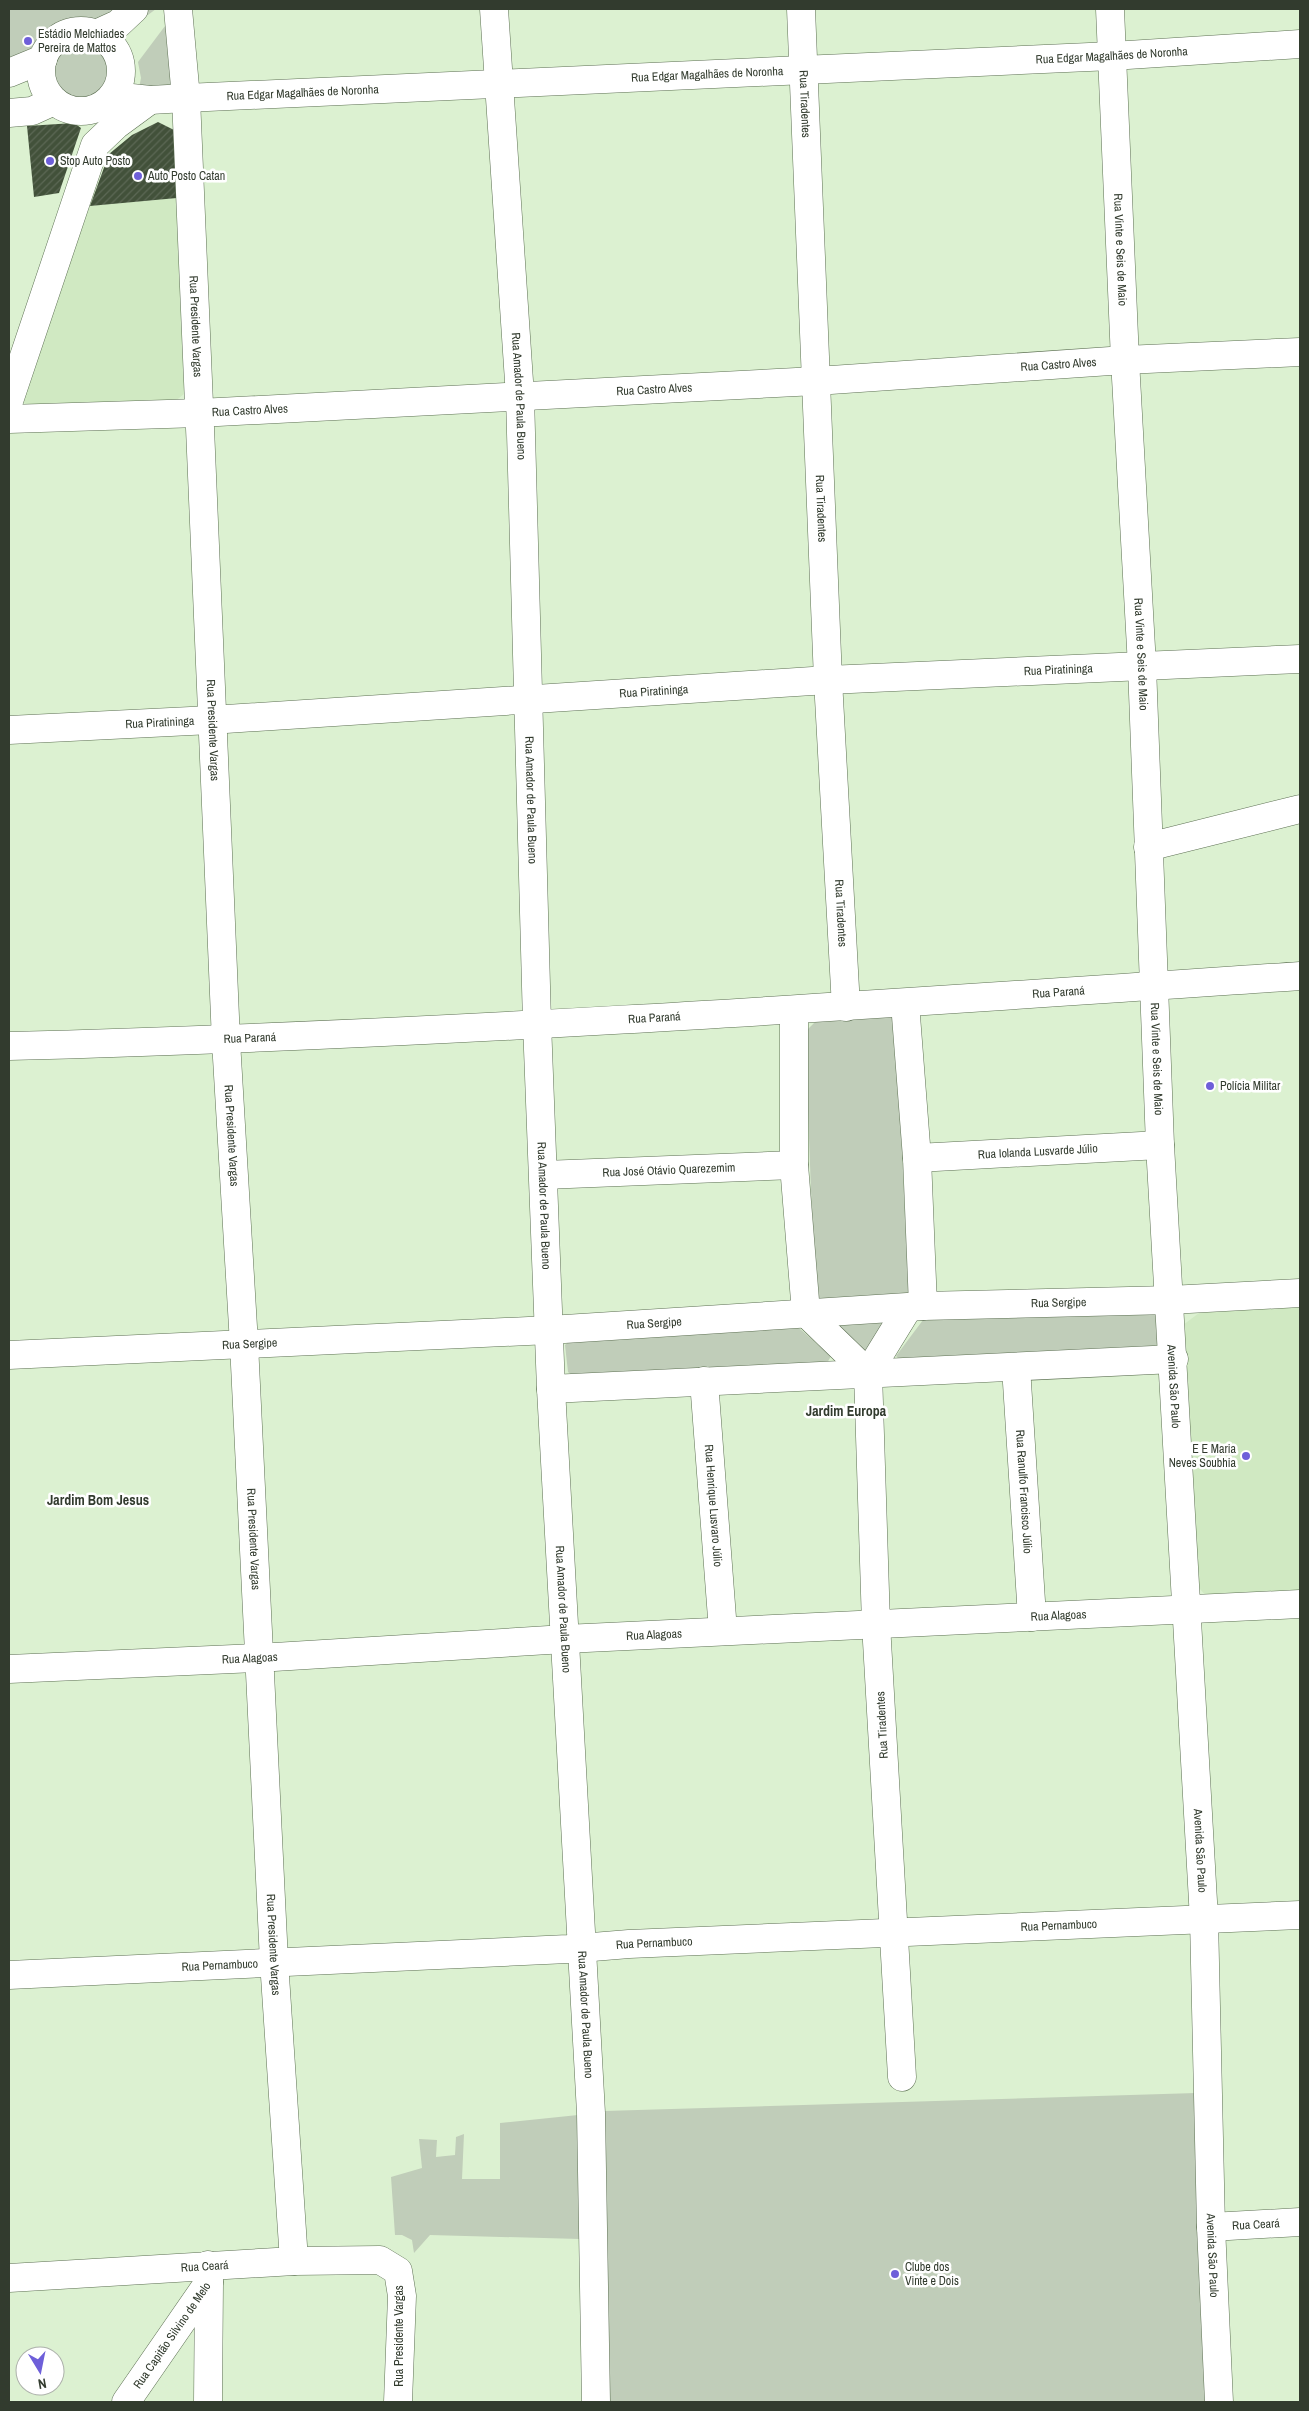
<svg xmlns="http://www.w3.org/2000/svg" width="1309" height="2411" viewBox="0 0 1309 2411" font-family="'Archivo Narrow',sans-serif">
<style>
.built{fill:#d0e9c2}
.green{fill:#c0cdb9}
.building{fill:url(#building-hatch)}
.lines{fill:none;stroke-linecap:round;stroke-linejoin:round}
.minor-casing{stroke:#5d7053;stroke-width:29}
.minor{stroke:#fff;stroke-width:28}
.poi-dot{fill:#6e5fd9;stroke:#fff;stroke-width:2}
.labels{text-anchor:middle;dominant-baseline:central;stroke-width:5;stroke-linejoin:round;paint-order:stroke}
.poi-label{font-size:12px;fill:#323b2e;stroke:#fff;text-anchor:start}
.street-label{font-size:12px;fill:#323b2e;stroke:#fff}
.neighbourhood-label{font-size:14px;font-weight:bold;fill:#323b2e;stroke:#fff}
</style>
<defs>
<pattern id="building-hatch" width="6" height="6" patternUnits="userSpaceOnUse" patternTransform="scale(1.25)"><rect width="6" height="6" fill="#42513a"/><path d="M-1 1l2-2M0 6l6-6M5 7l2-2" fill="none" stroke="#5c6855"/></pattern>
</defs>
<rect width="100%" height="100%" fill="#dcf1d1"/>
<path class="built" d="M177,198L184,394L174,402L31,408L19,399L90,206Z
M1300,1307V1594L1208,1598L1199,1588L1183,1325L1199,1313Z"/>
<path class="green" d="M9,9H156L141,20L73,27L57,34L9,70Z
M165,26H168L173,85L139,88L141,78L138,62Z
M52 70a30 30 0 1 1 60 0a30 30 0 1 1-60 0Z
M891,1014L896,1024L909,1293L901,1301L822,1306L815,1297L805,1032L816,1021Z
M1145,1307L1156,1316L1161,1342L1149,1350L903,1363L896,1356L926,1316Z
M889,1319L864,1358L836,1325Z
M791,1321L831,1356L826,1365L579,1381L568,1372L565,1345L574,1336Z
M1196,2093L1207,2402H606V2146L604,2111Z
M578,2115L580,2239L430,2235L414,2253L412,2240L402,2235H395L391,2177L422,2168L419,2139L437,2140L436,2157L455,2155L456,2137L464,2134L462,2179H500V2123Z"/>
<path class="building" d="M158,122L174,130L177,198L90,206L109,154L132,135Z
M74,123L81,128L59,193L34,197L27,126Z"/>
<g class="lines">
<defs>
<g id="minor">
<path id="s1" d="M178,9L186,98L226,1041L244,1344L274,1961L294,2261"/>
<path id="s2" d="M494,9L520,396L537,1023L551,1389L591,2113L596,2402"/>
<path id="s3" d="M801,9L828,680L846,1007"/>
<path id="s4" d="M1110,9L1125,360L1142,666L1160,1145L1204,1919L1211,2227L1219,2402"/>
<circle cx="81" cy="71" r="40"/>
<path d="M96,34L118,24L134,9"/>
<path d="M9,73L43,59"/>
<path id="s5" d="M113,96L150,100L186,98L1112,56L1300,44"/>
<path d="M9,113L32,111L54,101"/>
<path d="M9,401L95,145L116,125L150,100"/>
<path id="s6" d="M9,419L199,413L816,381L1125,360L1300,352"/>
<path id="s7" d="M9,730L211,720L828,680L1300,659"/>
<path d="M1148,847L1300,809"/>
<path d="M905,1003L917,1158L923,1306"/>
<path d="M794,1011V1165L806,1313L868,1373"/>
<path id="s8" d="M9,1046C440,1035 870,1005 1300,976"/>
<path id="s9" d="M917,1158L1160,1145"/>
<path id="s10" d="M544,1175L794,1165"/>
<path id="s11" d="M9,1355L549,1330L923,1306L1170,1300L1300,1293"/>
<path id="s12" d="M1016,1367L1032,1617"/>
<path id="s13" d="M704,1381L723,1631"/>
<path d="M551,1389L1174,1359"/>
<path id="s14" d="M9,1669L258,1658L565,1639L1300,1604"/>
<path id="s15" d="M9,1975L568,1949L629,1944L1300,1915"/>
<path d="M902,2077L876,1624L868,1373L908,1308"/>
<path id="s16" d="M1211,2227L1300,2222"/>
<path id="s17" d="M9,2278L294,2261L380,2260L398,2271L402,2296L398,2402"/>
<path id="s18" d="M126,2402L209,2282L208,2265"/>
<path d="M208,2402L209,2282"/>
</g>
</defs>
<use href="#minor" class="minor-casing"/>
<use href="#minor" class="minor"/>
</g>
<g class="poi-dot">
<circle cx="28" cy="41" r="5"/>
<circle cx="50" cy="161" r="5"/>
<circle cx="138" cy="176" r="5"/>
<circle cx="1210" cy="1086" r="5"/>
<circle cx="1246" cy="1456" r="5"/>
<circle cx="895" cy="2274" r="5"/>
</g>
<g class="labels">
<g class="poi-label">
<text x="38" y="34">Estádio Melchiades<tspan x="38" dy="14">Pereira de Mattos</tspan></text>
<text x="60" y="161">Stop Auto Posto</text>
<text x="148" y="176">Auto Posto Catan</text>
<text x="1220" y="1086">Polícia Militar</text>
<text x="1236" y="1449" text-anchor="end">E E Maria<tspan x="1236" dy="14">Neves Soubhia</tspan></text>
<text x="905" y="2267">Clube dos<tspan x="905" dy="14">Vinte e Dois</tspan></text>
</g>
<g class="street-label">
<text stroke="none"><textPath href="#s5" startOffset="1000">Rua Edgar Magalhães de Noronha</textPath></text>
<text stroke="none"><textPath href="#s5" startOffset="595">Rua Edgar Magalhães de Noronha</textPath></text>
<text stroke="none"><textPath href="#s5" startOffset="190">Rua Edgar Magalhães de Noronha</textPath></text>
<text stroke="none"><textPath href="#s3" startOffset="95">Rua Tiradentes</textPath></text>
<text stroke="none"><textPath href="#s4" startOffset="241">Rua Vinte e Seis de Maio</textPath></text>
<text stroke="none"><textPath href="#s1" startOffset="318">Rua Presidente Vargas</textPath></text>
<text stroke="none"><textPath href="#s6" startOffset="1051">Rua Castro Alves</textPath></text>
<text stroke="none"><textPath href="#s6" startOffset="646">Rua Castro Alves</textPath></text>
<text stroke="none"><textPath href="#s2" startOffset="388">Rua Amador de Paula Bueno</textPath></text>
<text stroke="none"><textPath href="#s6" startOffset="241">Rua Castro Alves</textPath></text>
<text stroke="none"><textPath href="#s3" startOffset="500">Rua Tiradentes</textPath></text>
<text stroke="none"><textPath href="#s4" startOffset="646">Rua Vinte e Seis de Maio</textPath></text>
<text stroke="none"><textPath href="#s7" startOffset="1051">Rua Piratininga</textPath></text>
<text stroke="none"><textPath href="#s7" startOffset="646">Rua Piratininga</textPath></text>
<text stroke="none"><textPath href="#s7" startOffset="151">Rua Piratininga</textPath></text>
<text stroke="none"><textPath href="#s1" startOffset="722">Rua Presidente Vargas</textPath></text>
<text stroke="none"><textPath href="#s2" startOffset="792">Rua Amador de Paula Bueno</textPath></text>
<text stroke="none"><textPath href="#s3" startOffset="905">Rua Tiradentes</textPath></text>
<text stroke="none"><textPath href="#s8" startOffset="1051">Rua Paraná</textPath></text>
<text stroke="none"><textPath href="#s8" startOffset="646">Rua Paraná</textPath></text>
<text stroke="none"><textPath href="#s8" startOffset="241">Rua Paraná</textPath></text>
<text stroke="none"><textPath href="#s4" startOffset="1051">Rua Vinte e Seis de Maio</textPath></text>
<text stroke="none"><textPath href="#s1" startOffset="1128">Rua Presidente Vargas</textPath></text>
<text stroke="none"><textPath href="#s9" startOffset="121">Rua Iolanda Lusvarde Júlio</textPath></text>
<text stroke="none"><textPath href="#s10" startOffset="125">Rua José Otávio Quarezemim</textPath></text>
<text stroke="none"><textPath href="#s2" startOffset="1198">Rua Amador de Paula Bueno</textPath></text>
<text stroke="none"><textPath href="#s11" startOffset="1051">Rua Sergipe</textPath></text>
<text stroke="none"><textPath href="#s11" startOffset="646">Rua Sergipe</textPath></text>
<text stroke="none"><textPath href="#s11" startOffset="241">Rua Sergipe</textPath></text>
<text stroke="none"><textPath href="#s4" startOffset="1379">Avenida São Paulo</textPath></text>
<text stroke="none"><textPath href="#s12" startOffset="125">Rua Ranulfo Francisco Júlio</textPath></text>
<text stroke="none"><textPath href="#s13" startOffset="125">Rua Henrique Lusvaro Júlio</textPath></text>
<text stroke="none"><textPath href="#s1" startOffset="1532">Rua Presidente Vargas</textPath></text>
<text stroke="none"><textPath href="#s2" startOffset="1602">Rua Amador de Paula Bueno</textPath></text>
<text stroke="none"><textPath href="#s14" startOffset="1051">Rua Alagoas</textPath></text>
<text stroke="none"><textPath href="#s14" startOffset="646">Rua Alagoas</textPath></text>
<text stroke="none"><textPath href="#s14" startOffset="241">Rua Alagoas</textPath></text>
<text transform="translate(882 1725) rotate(-93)">Rua Tiradentes</text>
<text stroke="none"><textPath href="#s4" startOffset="1844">Avenida São Paulo</textPath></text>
<text stroke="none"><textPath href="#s15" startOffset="1051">Rua Pernambuco</textPath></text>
<text stroke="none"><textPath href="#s15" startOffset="646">Rua Pernambuco</textPath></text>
<text stroke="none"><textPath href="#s1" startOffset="1938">Rua Presidente Vargas</textPath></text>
<text stroke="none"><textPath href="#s15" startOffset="211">Rua Pernambuco</textPath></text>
<text stroke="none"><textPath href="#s2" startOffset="2008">Rua Amador de Paula Bueno</textPath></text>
<text stroke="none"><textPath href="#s16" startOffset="45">Rua Ceará</textPath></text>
<text stroke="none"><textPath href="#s4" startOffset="2249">Avenida São Paulo</textPath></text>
<text stroke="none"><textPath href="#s17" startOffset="196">Rua Ceará</textPath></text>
<text stroke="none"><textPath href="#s18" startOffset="81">Rua Capitão Silvino de Melo</textPath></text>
<text transform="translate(399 2336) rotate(-90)">Rua Presidente Vargas</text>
</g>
<g class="neighbourhood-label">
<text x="846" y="1411">Jardim Europa</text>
<text x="98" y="1500">Jardim Bom Jesus</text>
</g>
</g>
<rect width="1309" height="2411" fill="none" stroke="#323b2e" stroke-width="20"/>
<g transform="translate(40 2371) rotate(170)"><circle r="24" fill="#ffffff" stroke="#adb1ab"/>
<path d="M0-4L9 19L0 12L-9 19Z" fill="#6e5fd9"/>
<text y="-8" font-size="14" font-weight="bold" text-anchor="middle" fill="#323b2e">N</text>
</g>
</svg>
